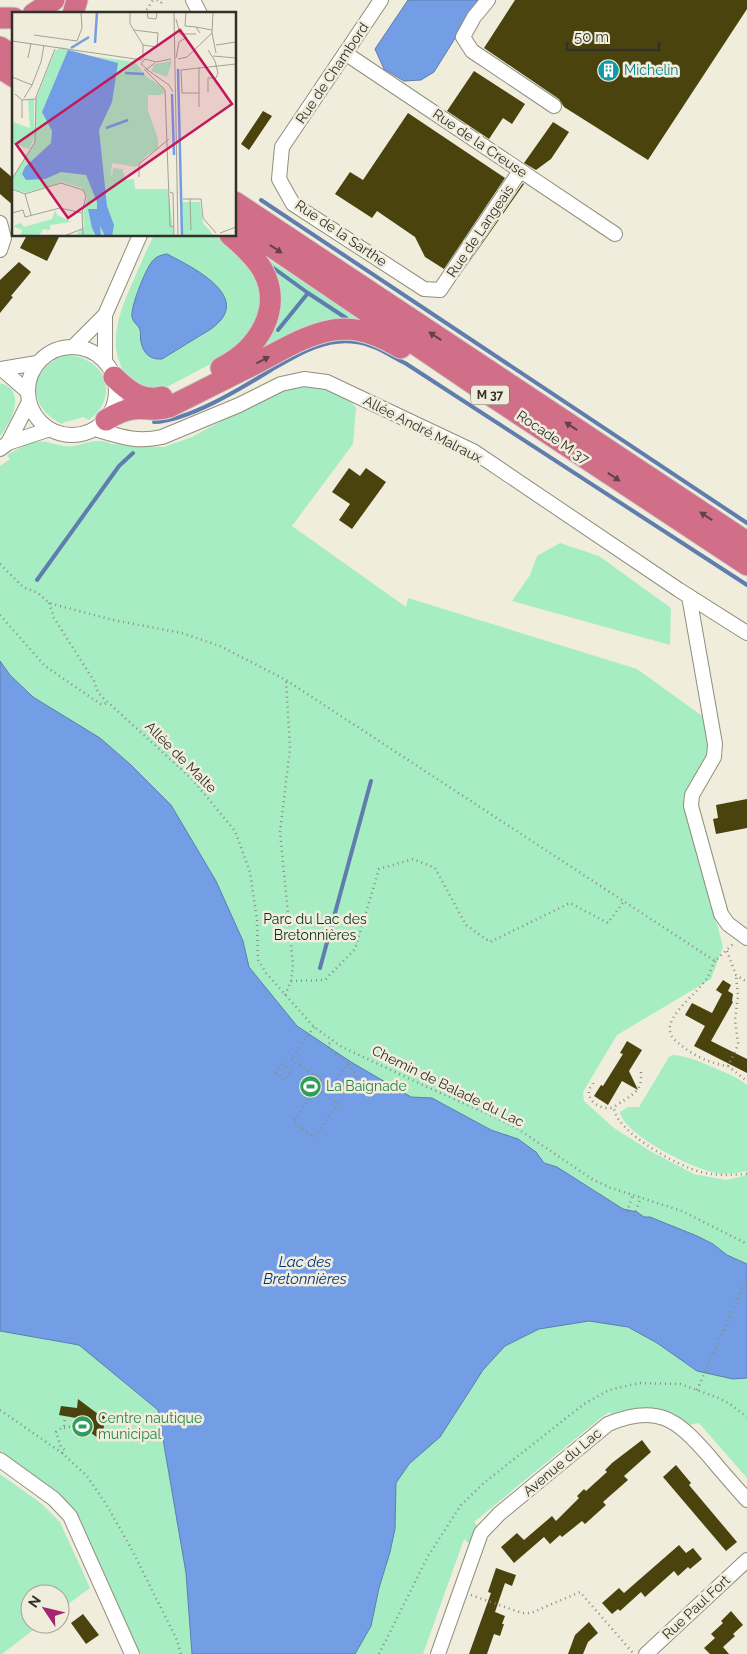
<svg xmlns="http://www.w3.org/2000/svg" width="747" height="1654" viewBox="0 0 747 1654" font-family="Raleway,sans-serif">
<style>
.green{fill:#a6edc3}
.water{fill:#739ee6;stroke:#5f7dad}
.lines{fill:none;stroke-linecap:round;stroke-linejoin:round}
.stream{stroke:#5f7dad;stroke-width:4}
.building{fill:#4b430e}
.minor-casing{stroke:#908e7e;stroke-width:16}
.highway-casing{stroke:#d2d1d0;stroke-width:23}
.path{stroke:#8d8b7f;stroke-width:2.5;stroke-dasharray:1 4;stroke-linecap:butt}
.minor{stroke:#fff;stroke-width:14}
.highway{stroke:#d16f89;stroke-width:21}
.oneway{fill:#614346}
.labels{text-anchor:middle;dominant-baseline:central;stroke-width:5;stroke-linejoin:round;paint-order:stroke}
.shield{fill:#f0eddc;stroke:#6a695f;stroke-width:1}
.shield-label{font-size:12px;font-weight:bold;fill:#313029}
.culture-label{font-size:14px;fill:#0d838f;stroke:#f0eddc;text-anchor:start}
.street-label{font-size:14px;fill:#313029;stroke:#f0eddc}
.park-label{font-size:14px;fill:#09321e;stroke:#f0eddc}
.leisure-label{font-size:14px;fill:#27864d;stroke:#f0eddc;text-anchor:start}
.water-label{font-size:15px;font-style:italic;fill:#003284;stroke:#f0eddc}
.inset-river{fill:none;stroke:#739ee6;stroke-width:2.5}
.inset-road{fill:none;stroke:#a4a194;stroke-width:1}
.view{fill:#c2185b;fill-opacity:0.15;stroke:#c2185b;stroke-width:2.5}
.inset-edge{fill:none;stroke:#313029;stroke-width:2.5}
</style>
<rect width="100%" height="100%" fill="#f0eddc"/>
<path class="green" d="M154,235H218L247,261L260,288L261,308L257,323L235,351L167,387C152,391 136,389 126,375C105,344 121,308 135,277C141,263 147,249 154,235Z
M260,254L362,320L264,350Z
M68,355C92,357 113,375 104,401C101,409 95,415 89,420L83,417C75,421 69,419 62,424C25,407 28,365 68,355Z
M0,383C27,389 12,422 0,436Z
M317,385C332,390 347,395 356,408L353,444L292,526L406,607L408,598L637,669L705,718L709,752L687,808L723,947L711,979L617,1035L583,1092L584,1101L614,1128L652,1152L694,1174L726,1180L747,1175V1478L699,1423L689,1425C664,1409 640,1402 612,1416L610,1412L603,1416L474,1522L479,1528L471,1545L464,1539L423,1654H132L55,1491L0,1452V466L10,459L7,455C17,450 25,444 35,442C48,439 60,448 73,446C85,444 99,437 111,444L164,447L192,437L273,393L299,386Z
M560,543L599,556L671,608L670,645L512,601L530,575L537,556Z
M673,1055C688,1056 698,1061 712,1067C726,1073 734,1075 747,1085V1171C737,1173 726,1175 716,1173C693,1169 624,1135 620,1112L628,1107H639L669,1057Z
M0,1474L42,1504L60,1522L90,1588L60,1610V1594H30V1624H41L2,1654H0Z"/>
<path class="water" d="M408,0H479L434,72L421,80L404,81L384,69L375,49Z
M167,254C188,265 250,294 217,324C212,329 206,332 201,335C188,343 175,351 162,359C150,360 143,353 141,342C140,338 141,334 140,330C139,325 133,323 132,317C130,308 145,271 151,263C155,257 160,255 167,254Z
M0,661L10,675L33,697L100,738L131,765L171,805L216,881L243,941L249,967L297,1026L351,1062L411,1097L432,1098L491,1130L518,1139L536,1152L544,1163L557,1167L623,1209L637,1212L644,1217H650L697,1236L713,1244L727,1255L747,1264V1378L733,1379L697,1371L657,1343L628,1327L589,1321L539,1329L505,1346L483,1370L440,1437L409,1464L396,1483L395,1529L390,1552L379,1588L371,1626L355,1654H192L186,1573L158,1410L79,1345L0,1331Z"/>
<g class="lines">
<path class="stream" d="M261,200L747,523
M272,267L308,293
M278,330L308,293L346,318
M154,422C188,421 242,388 271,370C297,355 325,337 356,342C373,344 389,355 405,363L747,585
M37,580L119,466L133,453
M320,968L371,781"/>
</g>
<path class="building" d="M515,0H747V9L648,160L564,107L559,99L484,48Z
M474,71L525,104L512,124L503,118L489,139L447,111Z
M263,111L272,116L249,150L241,144Z
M408,113L505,178L444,269L425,257L415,237L377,211L372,218L335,194L350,172L363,180Z
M553,122L569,132L551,159L536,170L524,163Z
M0,167L14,179V206L0,194Z
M523,183L524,184L458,278Z
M27,235H60L47,261L20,248Z
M19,262L31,272L11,296L13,297L0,313V280Z
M349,468L360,476L366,468L386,482L352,529L339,520L350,504L332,492Z
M747,799V828L716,834L713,819L718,818L716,805Z
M723,980L731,985L728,991L733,994L732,1001L733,1002L711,1041L747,1059V1073L694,1046L705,1026L685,1015L692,1003L712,1013L722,994L716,990Z
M627,1041L642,1050L629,1071L638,1090L622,1081L608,1105L594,1096L601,1085L603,1086L623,1054L620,1053Z
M78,1399L98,1414L106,1411L102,1441L75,1421L76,1418L59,1415L61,1406L77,1408Z
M642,1440L651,1452L624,1476L628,1480L603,1502L606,1505L585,1524L582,1521L562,1537L560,1535L550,1544L544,1537L514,1563L501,1547L517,1533L524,1540L552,1516L556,1521L579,1498L577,1496L584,1489L586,1491L607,1472L605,1470L612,1463Z
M676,1465L691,1483L689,1485L737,1542L726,1551L663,1477Z
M679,1545L686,1553L693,1548L702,1559L690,1569L688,1567L678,1576L674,1571L645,1597L641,1592L620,1611L618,1609L612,1614L602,1603L619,1588L624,1593Z
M496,1568L516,1575L512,1586L505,1583L495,1612L505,1616L502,1624H504L500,1636L494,1634L487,1654H469L491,1593L488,1592Z
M731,1611L743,1625L733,1634L735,1636L723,1647L729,1654H710L704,1648L715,1638L711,1634L723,1623L721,1621Z
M83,1614L99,1635L86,1644L71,1623Z
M589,1622L598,1633L588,1642L583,1654H568L575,1635Z"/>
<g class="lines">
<defs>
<path id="minor" d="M193,0L200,14
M381,0L282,147L279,179L293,204L424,289L440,290L520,171
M488,0L474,17L463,37L472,51L554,106
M345,53L615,234
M0,223L4,238L0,250
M105,315V360
M74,346L105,315L140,235
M28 391a44 44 0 1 1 88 0a44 44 0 1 1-88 0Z
M0,369L37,363
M3,370L27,391
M95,429C119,436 136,443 162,437L239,405L281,384L304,379L327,382L473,451L679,590L747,633
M8,443L29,402
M0,449L8,443L50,429
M689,596L715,744L714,757L692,795L691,806L721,914L728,924L747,938
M0,1460L54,1499L70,1516L132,1654
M438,1654L481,1533L499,1514L608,1424C657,1404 676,1418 709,1456C721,1471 734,1485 747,1500
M646,1654L747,1560"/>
<path id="highway" d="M33,14L54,0
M73,14L77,0
M0,18H14
M0,47L14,56
M0,68L14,77
M235,202L747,542
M235,222L484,391L747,565
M221,368C257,350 285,309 262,269C254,256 242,245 230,235
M114,377C128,391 142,402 162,397
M106,420C114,415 123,410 133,409C147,407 154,412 169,407C198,393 226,378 255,364C282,350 312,330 344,329C365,329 383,338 401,348"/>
</defs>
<use href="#minor" class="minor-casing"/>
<use href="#highway" class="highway-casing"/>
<path class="path" d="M157,0L161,3L163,0
M144,14L153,0
M0,564L23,587L38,593L49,603L113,620L182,633L220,646L286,680L715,961L734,943
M49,603L54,618L94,681L97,690L101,696L192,779L235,831L250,872L257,920L258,960L266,973L314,1027L342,1047L427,1087L499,1119L515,1127L592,1179L611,1188L682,1211L747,1244
M0,615L45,666L102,705L109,702
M727,951L736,975L747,982
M715,961C712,966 710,973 707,978C698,993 667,1014 670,1031C671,1038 677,1042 682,1046C694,1056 712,1064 728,1066L736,1050L738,1043L735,1020L738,996L736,975
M291,981L325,980L355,949L379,869L413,859L435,868L466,925L490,942L570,903L608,923L624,901
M285,995L291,981L293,965L280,832L290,748L286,680
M314,1027L291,1059L342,1095
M282,1064L292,1070L285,1080L276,1073Z
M348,1064L371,1093
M728,1066L747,1081
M641,1072C643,1093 629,1096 614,1107C614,1131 679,1167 701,1172C716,1176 731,1175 747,1174
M593,1083C593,1084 589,1089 589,1090C587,1103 604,1111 614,1107
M331,1088L348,1064L327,1046L332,1041
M317,1089L338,1104L314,1137L293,1122Z
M627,1212L633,1194
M634,1216L641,1197
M697,1390L747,1278
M0,1410L62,1453L87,1476L106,1504L131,1548L177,1640L181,1654
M64,1428L74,1426L80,1429
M62,1453L65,1450L61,1447L56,1432L64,1426L65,1416
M471,1595L522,1613H531L580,1592L633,1653
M379,1654L428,1556L461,1505L485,1482L584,1404L609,1390L639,1383L680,1384L716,1397L730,1404L747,1417"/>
<use href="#minor" class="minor"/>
<use href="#highway" class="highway"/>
</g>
<defs><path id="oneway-solid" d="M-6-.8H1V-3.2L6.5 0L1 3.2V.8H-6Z" transform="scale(1.25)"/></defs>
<g class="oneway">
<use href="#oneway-solid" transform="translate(276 249) rotate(34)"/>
<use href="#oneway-solid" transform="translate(435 336) rotate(-147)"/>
<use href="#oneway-solid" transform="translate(263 360) rotate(-27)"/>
<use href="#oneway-solid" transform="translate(571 426) rotate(-147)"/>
<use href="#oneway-solid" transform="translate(614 477) rotate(34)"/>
<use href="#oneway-solid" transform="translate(706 516) rotate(-147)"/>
</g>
<defs>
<symbol id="building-disc" viewBox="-11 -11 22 22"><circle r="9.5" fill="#0f9aa8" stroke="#f0eddc"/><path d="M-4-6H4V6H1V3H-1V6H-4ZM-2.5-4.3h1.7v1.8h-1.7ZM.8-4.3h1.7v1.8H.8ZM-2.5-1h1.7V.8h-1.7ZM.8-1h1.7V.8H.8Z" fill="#fff"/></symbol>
<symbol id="stadium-disc" viewBox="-11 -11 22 22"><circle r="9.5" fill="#2e9e5b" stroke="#f0eddc"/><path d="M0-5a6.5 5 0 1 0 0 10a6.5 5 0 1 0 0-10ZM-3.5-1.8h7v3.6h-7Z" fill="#fff"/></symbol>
</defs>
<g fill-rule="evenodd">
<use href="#building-disc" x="596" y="58" width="25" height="25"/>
<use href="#stadium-disc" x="298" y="1074" width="25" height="25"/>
<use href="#stadium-disc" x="70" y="1414" width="25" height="25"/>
</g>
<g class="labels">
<rect class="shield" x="471" y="385.5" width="38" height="19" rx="4"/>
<g class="shield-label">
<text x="490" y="395">M 37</text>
</g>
<g class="culture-label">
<text x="624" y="70">Michelin</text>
</g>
<g class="street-label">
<text transform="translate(332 73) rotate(-56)">Rue de Chambord</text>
<text transform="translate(480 143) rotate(34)">Rue de la Creuse</text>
<text transform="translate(480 231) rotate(-56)">Rue de Langeais</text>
<text transform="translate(341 233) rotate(34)">Rue de la Sarthe</text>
<text transform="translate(423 429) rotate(27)">Allée André Malraux</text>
<text transform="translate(553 437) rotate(34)">Rocade M 37</text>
<text transform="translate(181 757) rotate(45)">Allée de Malte</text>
<text transform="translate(448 1086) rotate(26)">Chemin de Balade du Lac</text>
<text transform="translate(562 1462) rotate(-40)">Avenue du Lac</text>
<text transform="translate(696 1607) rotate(-43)">Rue Paul Fort</text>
</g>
<g class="park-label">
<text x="315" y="919">Parc du Lac des<tspan x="315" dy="16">Bretonnières</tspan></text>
</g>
<g class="leisure-label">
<text x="326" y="1086">La Baignade</text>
<text x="98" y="1418">Centre nautique<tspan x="98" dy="16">municipal</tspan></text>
</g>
<g class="water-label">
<text x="305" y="1262">Lac des<tspan x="305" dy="17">Bretonnières</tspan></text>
</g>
</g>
<g transform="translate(12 12)">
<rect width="224" height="224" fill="#f0eddc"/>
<path d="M49,35L79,44L123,50L135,65L152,76V81L148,83H136V99L146,127V137L136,142L124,155L100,151L99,162L100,165L101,156L110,157L114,168L122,167L123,177H156L162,224H63L72,214L71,202L75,185L70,176L50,170L14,181L0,177V167L22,131L24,87L43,39ZM160,49L155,65L139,59L143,52ZM16,88H22V126L17,137L0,131V89L1,110L18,116ZM170,190H188L191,211L202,224H171ZM43,198L45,203L60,210L38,213V218L31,217L27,224H8L10,218L3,215L0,218L3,213L9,211L12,215L40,207Z" fill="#a6edc3"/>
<path d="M56,38L106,51L100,90L87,118L95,194L102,213L100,224H93L88,214L89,224H84L80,216L76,197H85V190L74,163L49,160L33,167L14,168L10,162L13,155L39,131L40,119L30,100Z" fill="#739ee6"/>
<path class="inset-river" d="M83,31L85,0M59,36L77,25M166,57L170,224M113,61L132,62M160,82L162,143M94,116L116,108"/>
<path class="inset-road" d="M118,0V12L131,33V47M135,0L136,6L144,7L145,1M162,0L166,224M174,0L173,14L184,15L188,21M201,0L200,21L204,41M164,7L168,22H184M184,15L200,18M122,18L146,21L145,35L131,33M22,23L65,29L70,16L69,0M0,29L130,48M204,33L224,30M201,44L224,46M16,46L19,31M164,46L167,30L175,25M166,47L175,45L200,21M129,52L133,47L144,50L159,47M129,52L135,57L143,51M187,55V95M132,57L153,78L158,214L162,215M134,57L157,73L161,80M0,65L20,73L29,50L32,33M196,80V66H204L206,61L203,49L196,38M187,81H170L169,58L224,52M3,82L10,88L24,87M12,86L20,73M10,88V106M127,165V152L157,127M0,167L23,130L24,85L43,37M0,177L13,182L49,171L71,178L74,184L70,201L71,224M158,180L161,181L162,224M13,182L19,203M171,187H189L191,206L204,221M178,187L179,218M0,201L11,198L13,205L48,196L70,201M208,221L224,215M52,224L70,217"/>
<path class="view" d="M168,18L220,92L56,206L4,132Z"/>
<rect width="224" height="224" class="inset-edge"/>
</g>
<g transform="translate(45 1609) rotate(305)"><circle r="24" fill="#f0eddc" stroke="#a4a194"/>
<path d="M0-4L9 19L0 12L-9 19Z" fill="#a62472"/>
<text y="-8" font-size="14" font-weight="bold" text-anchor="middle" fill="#313029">N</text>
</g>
<path d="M567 42v8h92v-8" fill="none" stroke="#313029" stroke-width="2.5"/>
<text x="574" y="42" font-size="15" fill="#313029" stroke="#f0eddc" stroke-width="4" paint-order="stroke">50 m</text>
</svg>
